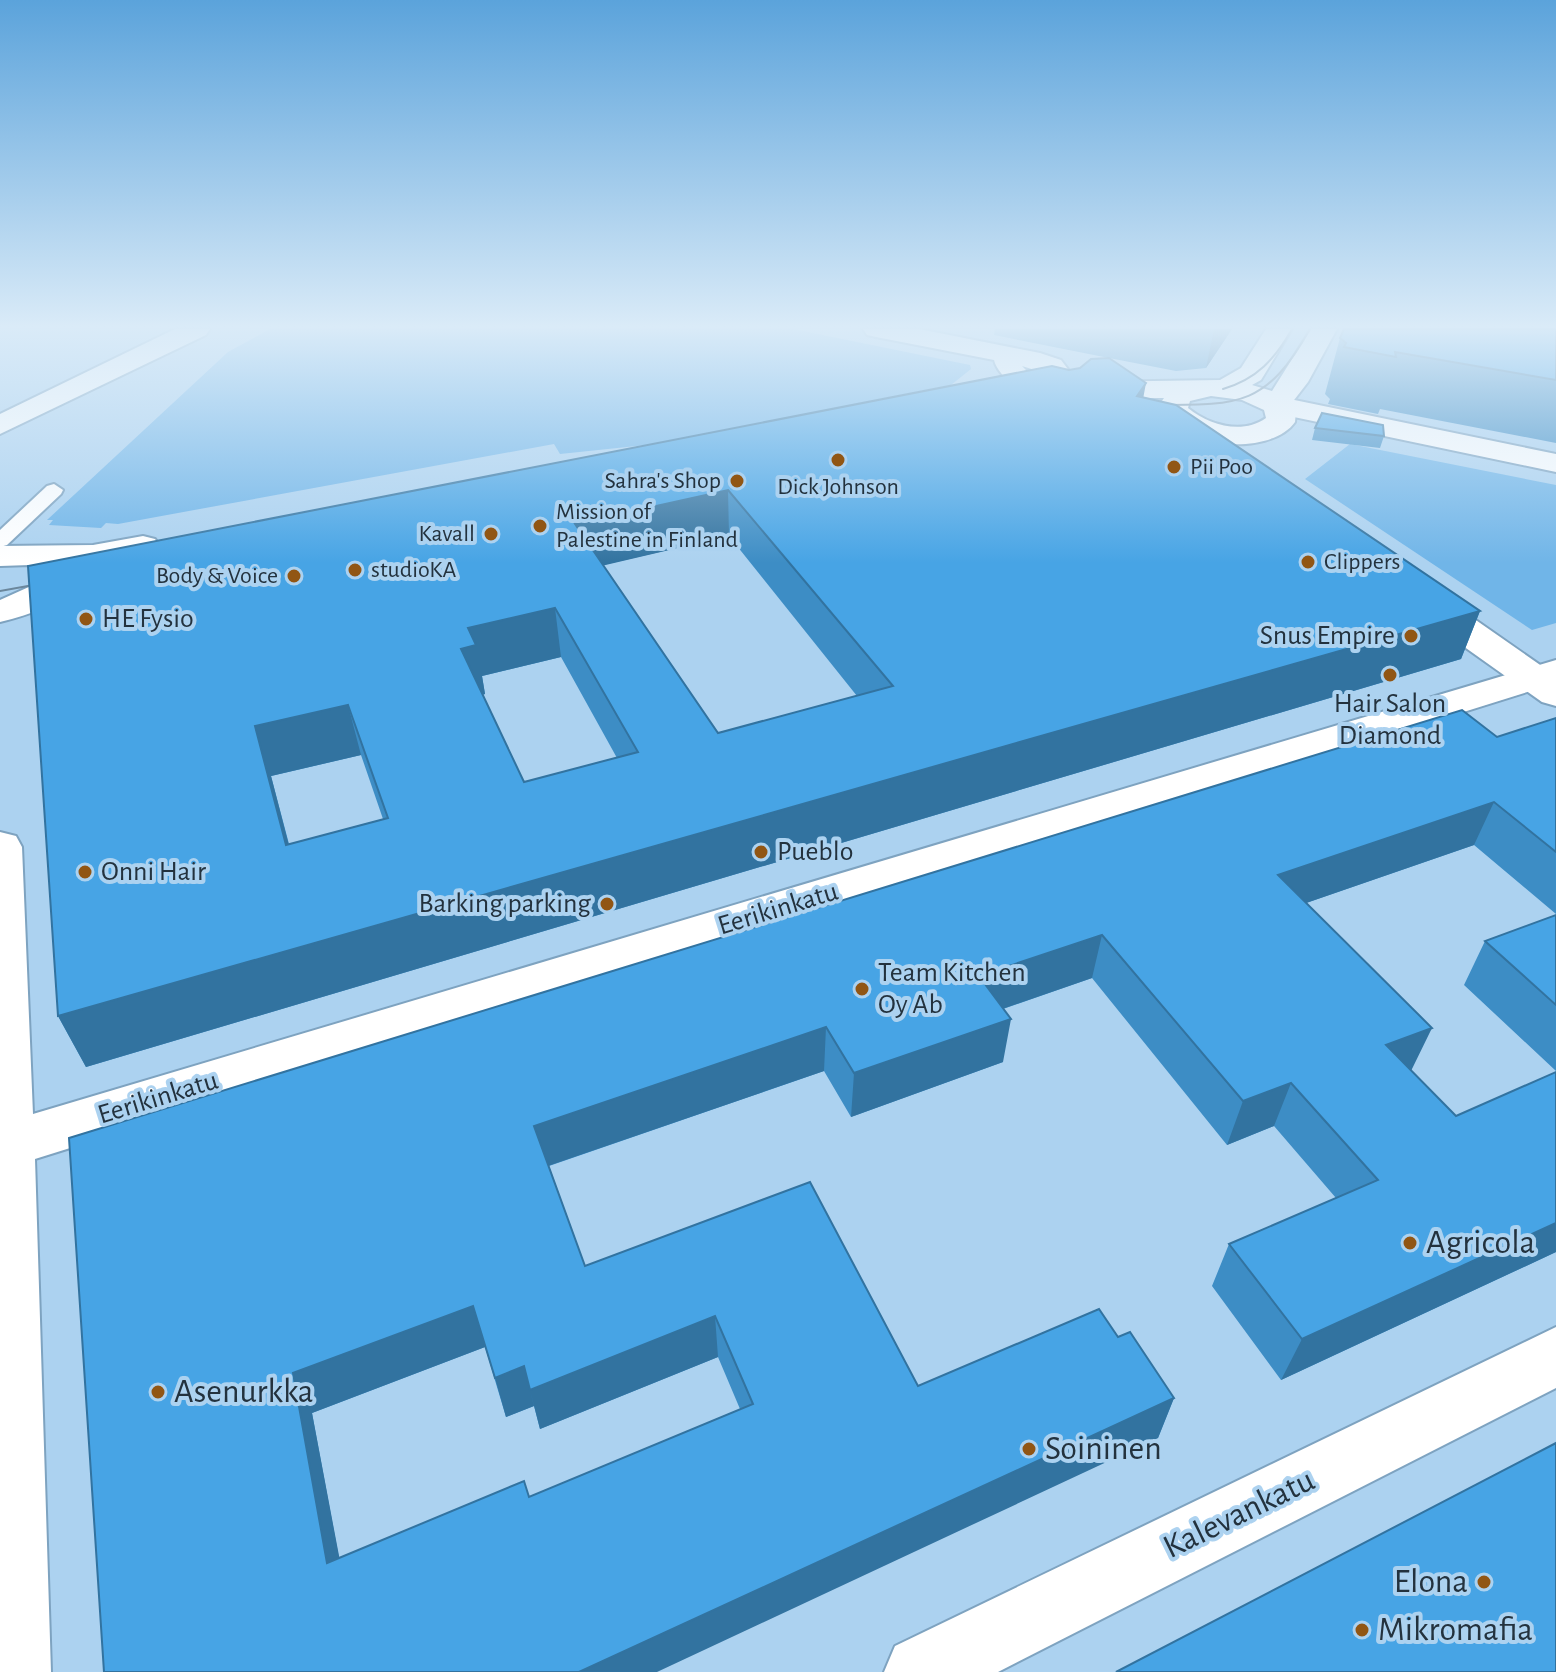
<svg xmlns="http://www.w3.org/2000/svg" width="1556" height="1672" viewBox="0 0 1556 1672" font-family="'Alegreya Sans',sans-serif">
<style>
.green{fill:#70b5e8}
.lines{fill:none;stroke-linecap:round;stroke-linejoin:round}
.lane-casing{stroke:#7ea3c0;stroke-width:4}
.street-casing{stroke:#7ea3c0;stroke-width:4}
.secondary-casing{stroke:#7ea3c0;stroke-width:4}
.lane{fill:#fff;fill-rule:evenodd}
.street{fill:#fff;fill-rule:evenodd}
.secondary{fill:#fff;fill-rule:evenodd}
.tram{stroke:#6b879c;stroke-width:2}
.wall{fill:#3d8dc5;fill-rule:evenodd}
.shaded-wall{fill:#3273a0}
.building{fill:#47a4e5;stroke:#3273a0;stroke-width:2;fill-rule:evenodd}
.poi-dot{fill:#915614;stroke:#acd2f0;stroke-width:3}
.labels{text-anchor:middle;dominant-baseline:central;stroke-width:8;stroke-linejoin:round;paint-order:stroke}
.far-poi-label{font-size:24px;fill:#23323e;stroke:#acd2f0;text-anchor:start}
.poi-label{font-size:28px;fill:#23323e;stroke:#acd2f0;text-anchor:start}
.street-label{font-size:28px;fill:#23323e;stroke:#acd2f0}
.near-poi-label{font-size:34px;fill:#23323e;stroke:#acd2f0;text-anchor:start}
.near-street-label{font-size:34px;fill:#23323e;stroke:#acd2f0}
</style>
<rect width="100%" height="100%" fill="#acd2f0"/>
<path class="green" d="M270,329H793L970,365L971,369L951,385L646,445L560,454L554,444L118,524L106,523L101,528L49,525L53,520H47L228,352Z
M1350,444L1556,485V623L1532,630L1305,479Z"/>
<g class="lines">
<defs>
<path id="lane" d="M54,484L63,490L61,494L7,545L0,547V530L47,486Z"/>
<path id="street" d="M175,329H210L206,335L0,434V414Z
M863,329H919L1040,353L1061,360L1086,393C1083,398 1079,405 1073,408C1051,418 999,382 994,360L876,337L867,335ZM1022,366L1041,372L1052,386L1029,373Z
M1275,396L1556,454V472L1265,411L1261,405L1265,399Z
M1556,660V683L35,1159L51,1672H0V832L16,836L22,847L33,1114Z
M1556,1327V1388L998,1672H884L895,1646Z"/>
<path id="secondary" d="M1266,329H1292L1261,380L1252,385L1272,391L1311,329H1337L1308,382L1291,404L1296,411L1295,422C1270,458 1170,449 1159,405L1164,398H1086L1076,396L1072,390L1076,384L1086,382L1220,380L1241,368ZM1211,396L1242,400L1264,410L1266,418C1242,435 1209,425 1188,408L1190,401Z
M143,536L155,539L160,546L155,553L93,565H72L76,571C64,605 32,614 0,622V600L31,586L41,572L30,565L0,566V546L93,545Z
M1424,590L1437,593L1556,676V706L1542,702L1411,609L1406,601L1411,593Z"/>
</defs>
<use href="#lane" class="lane-casing"/>
<use href="#street" class="street-casing"/>
<use href="#secondary" class="secondary-casing"/>
<use href="#lane" class="lane"/>
<use href="#street" class="street"/>
<use href="#secondary" class="secondary"/>
<path class="tram" d="M1223,389C1257,379 1275,359 1292,329
M1154,405C1239,405 1266,407 1310,329
M0,591L50,582"/>
</g>
<path class="wall" d="M995,329H1232L1206,368L1176,371L1109,358L1144,398L1480,611L1461,659L86,1067L58,1016L28,566L1080,368L1109,358L994,335ZM729,536L857,696L718,733L603,565ZM561,657L617,758L524,782L482,695L485,694L482,676ZM361,755L383,819L289,844L271,776Z
M1556,329V443L1380,409L1378,414L1328,404L1330,399L1325,394L1340,338Z
M1315,428L1384,436L1380,448L1312,440Z
M1556,718V914L1474,845L1306,903L1411,1071L1456,1116L1556,1072V1252L1281,1380L1212,1286L1229,1244L1336,1198L1274,1126L1227,1145L1092,978L1003,1009V1062L851,1117L824,1071L549,1166L585,1266L918,1386L1118,1337L1174,1398L1158,1438L104,1672L69,1138L1497,737ZM485,1347L506,1417L534,1406L540,1429L718,1357L740,1409L529,1497L339,1558L312,1413Z
M1556,915V1071L1464,985L1485,941Z"/>
<path class="shaded-wall" d="M1214,329H1232L1206,368Z
M1146,383L1138,426L1137,396Z
M728,490L729,536L580,571L575,524Z
M555,608L561,657L482,676L485,694L470,698L461,649L468,628Z
M1480,611L1461,659L86,1067L58,1016Z
M348,705L361,755L271,776L302,896L286,845L255,726Z
M1494,802L1474,845L1263,918L1278,875Z
M1102,935L1092,978L973,1019L979,976Z
M1011,1019L1003,1062L851,1117L854,1073Z
M826,1027L824,1071L542,1168L534,1126Z
M1432,1028L1411,1071L1386,1045Z
M1291,1083L1274,1126L1227,1145L1243,1101Z
M1556,1223V1252L1281,1380L1302,1339Z
M473,1306L485,1347L312,1413L347,1598L327,1563L293,1373Z
M715,1316L718,1357L540,1429L530,1390Z
M524,1366L534,1406L506,1417L495,1378Z
M1174,1398L1158,1438L657,1672H579Z"/>
<path class="building" d="M1344,329H1556V380L1395,352L1396,357L1344,347L1346,343L1340,338Z
M1109,358L1146,383L1137,396L1176,405L1480,611L58,1016L28,566L1052,366L1069,370L1080,368L1091,359ZM728,490L893,686L718,733L575,524ZM555,608L638,752L524,782L461,649L476,645L468,628ZM348,705L388,818L286,845L255,726Z
M1322,413L1383,425L1384,436L1315,428Z
M1462,710L1497,737L1556,718V852L1494,802L1278,875L1432,1028L1386,1045L1456,1116L1556,1072V1223L1302,1339L1229,1244L1378,1180L1291,1083L1243,1101L1102,935L979,976L1011,1019L854,1073L826,1027L534,1126L585,1266L810,1182L918,1386L1099,1309L1118,1337L1130,1332L1174,1398L579,1672H104L69,1138ZM473,1306L495,1378L524,1366L530,1390L715,1316L753,1404L529,1497L524,1481L327,1563L293,1373Z
M1556,915V1005L1485,941Z
M1556,1443V1672H1116Z"/>
<linearGradient id="sky" x2="0" y2="1"><stop stop-color="#5ba3db"/><stop offset="0.58" stop-color="#daebf8"/><stop offset="1" stop-color="#daebf8" stop-opacity="0"/></linearGradient>
<rect width="1556" height="563" fill="url(#sky)"/>
<g class="poi-dot">
<circle cx="838" cy="460" r="8"/>
<circle cx="1174" cy="467" r="8"/>
<circle cx="737" cy="481" r="8"/>
<circle cx="540" cy="526" r="8"/>
<circle cx="491" cy="534" r="8"/>
<circle cx="1308" cy="562" r="8"/>
<circle cx="355" cy="570" r="8"/>
<circle cx="294" cy="576" r="8"/>
<circle cx="86" cy="619" r="8"/>
<circle cx="1411" cy="636" r="8"/>
<circle cx="1390" cy="675" r="8"/>
<circle cx="761" cy="852" r="8"/>
<circle cx="85" cy="872" r="8"/>
<circle cx="607" cy="904" r="8"/>
<circle cx="862" cy="989" r="8"/>
<circle cx="1410" cy="1243" r="8"/>
<circle cx="158" cy="1392" r="8"/>
<circle cx="1029" cy="1449" r="8"/>
<circle cx="1484" cy="1582" r="8"/>
<circle cx="1362" cy="1630" r="8"/>
</g>
<g class="labels">
<g class="far-poi-label">
<text x="1190" y="467">Pii Poo</text>
<text x="721" y="481" text-anchor="end">Sahra's Shop</text>
<text x="838" y="487" text-anchor="middle">Dick Johnson</text>
<text x="556" y="512">Mission of<tspan x="556" dy="28">Palestine in Finland</tspan></text>
<text x="475" y="534" text-anchor="end">Kavall</text>
<text x="1324" y="562">Clippers</text>
<text x="371" y="570">studioKA</text>
<text x="278" y="576" text-anchor="end">Body &amp; Voice</text>
</g>
<g class="poi-label">
<text x="102" y="619">HE Fysio</text>
<text x="1395" y="636" text-anchor="end">Snus Empire</text>
<text x="1390" y="704" text-anchor="middle">Hair Salon<tspan x="1390" dy="32">Diamond</tspan></text>
<text x="777" y="852">Pueblo</text>
<text x="101" y="872">Onni Hair</text>
<text x="591" y="904" text-anchor="end">Barking parking</text>
<text x="878" y="973">Team Kitchen<tspan x="878" dy="32">Oy Ab</tspan></text>
</g>
<g class="street-label">
<text transform="translate(778 909) rotate(-17)">Eerikinkatu</text>
<text transform="translate(158 1098) rotate(-17)">Eerikinkatu</text>
</g>
<g class="near-poi-label">
<text x="1426" y="1243">Agricola</text>
<text x="174" y="1392">Asenurkka</text>
<text x="1045" y="1449">Soininen</text>
<text x="1468" y="1582" text-anchor="end">Elona</text>
<text x="1378" y="1630">Mikromafia</text>
</g>
<g class="near-street-label">
<text transform="translate(1239 1514) rotate(-26)">Kalevankatu</text>
</g>
</g>
</svg>
